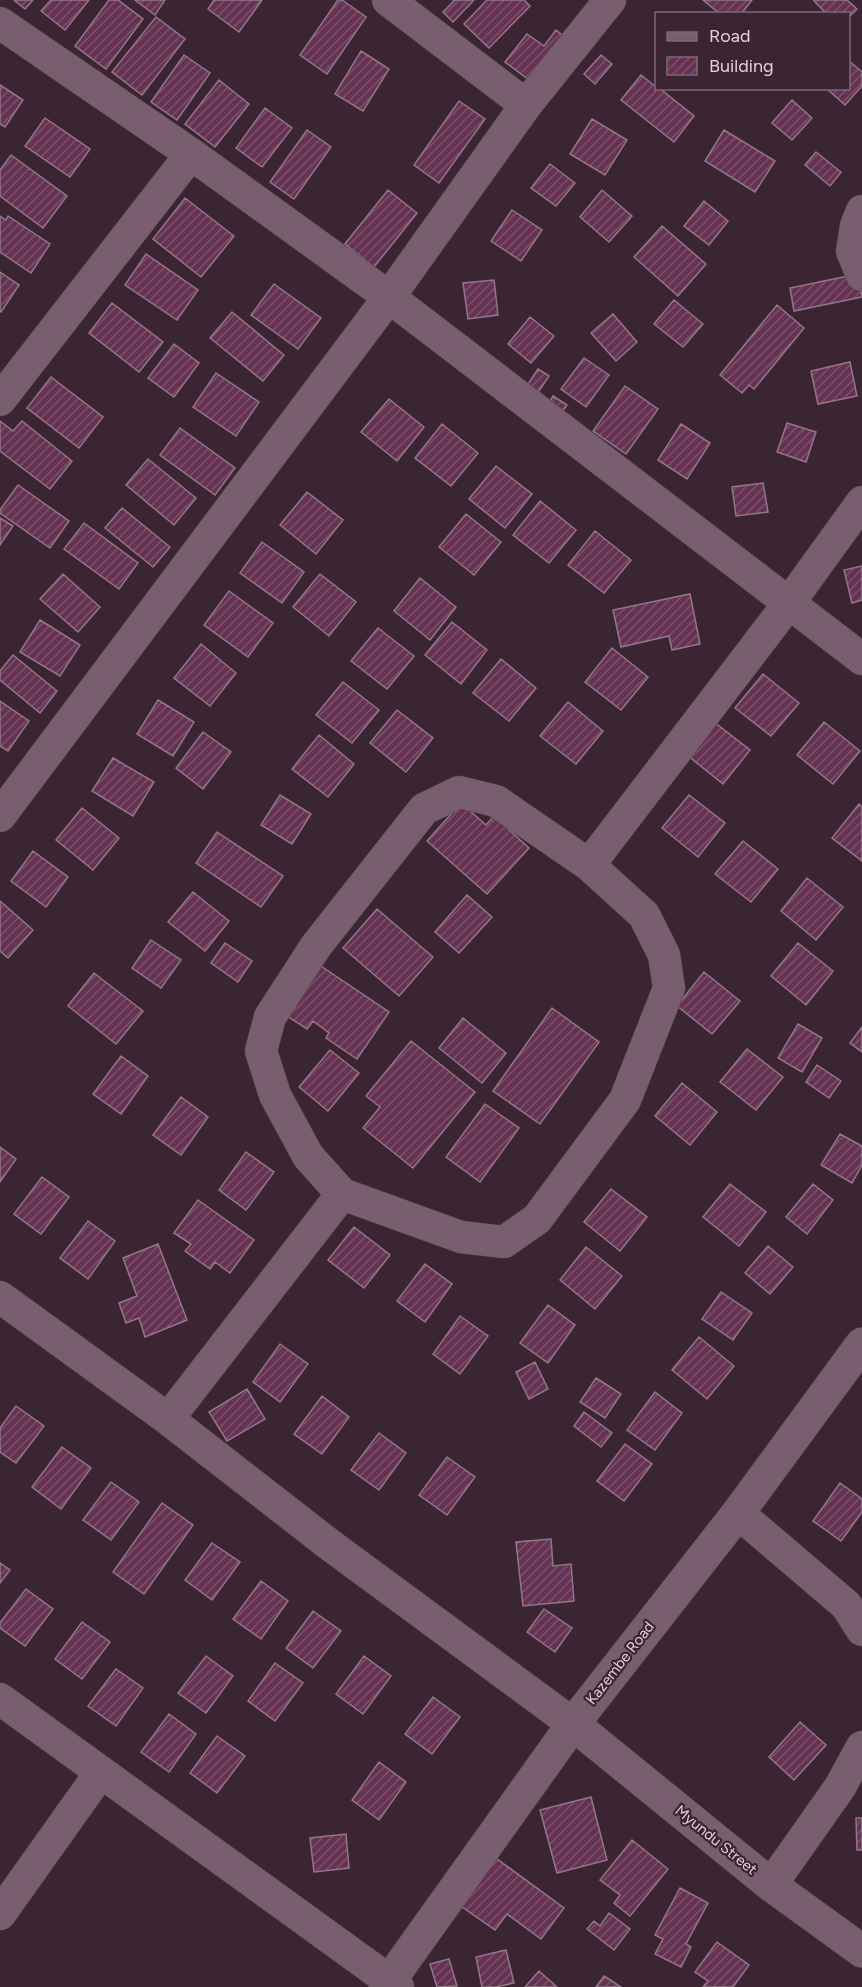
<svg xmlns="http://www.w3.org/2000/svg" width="862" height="1987" viewBox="0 0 862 1987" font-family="Figtree,sans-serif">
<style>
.building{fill:url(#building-hatch);stroke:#937788;stroke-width:1.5}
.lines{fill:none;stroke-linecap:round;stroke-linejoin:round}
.street-casing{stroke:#574450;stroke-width:33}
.secondary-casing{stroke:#574450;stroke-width:34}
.street{stroke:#785e6e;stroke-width:32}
.secondary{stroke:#785e6e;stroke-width:33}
.labels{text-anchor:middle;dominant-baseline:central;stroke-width:4.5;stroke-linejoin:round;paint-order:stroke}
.street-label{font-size:15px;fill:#e1d1da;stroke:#3b2533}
</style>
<defs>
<pattern id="building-hatch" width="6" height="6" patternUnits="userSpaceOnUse" patternTransform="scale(1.5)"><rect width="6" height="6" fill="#663254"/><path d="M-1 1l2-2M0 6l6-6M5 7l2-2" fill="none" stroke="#7c4f6c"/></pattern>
</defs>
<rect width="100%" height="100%" fill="#3b2533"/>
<path class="building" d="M14,0H33L25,9Z
M51,0H89L65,30L41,11Z
M109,0H118L143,19L106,69L75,46Z
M135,0H165L155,15Z
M214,0H262L239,32L208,9Z
M338,0H342L366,17L327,74L300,55Z
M453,0H474L453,22L443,12L454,1Z
M487,0H524L530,6L489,48L464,24Z
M703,0H752L741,14H720Z
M815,0H847L857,9L848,18V14H827L814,1Z
M156,17L185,39L142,95L112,72Z
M556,30L567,39L533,83L505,62L527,34L544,46Z
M361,51L389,69L363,111L335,94Z
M184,55L210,73L177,120L151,102Z
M601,55L612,64L595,84L584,74Z
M848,60L862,72V86L845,105L826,88H848Z
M641,75L656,87V88H659L694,116L674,142L621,100Z
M219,80L249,104L215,147L185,124Z
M0,85L23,100L5,127L0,124Z
M792,100L812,118L792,140L772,123Z
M459,101L485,119L439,183L414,165Z
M265,108L292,128L262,167L236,148Z
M45,118L90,149L70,177L25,146Z
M592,119L627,140L605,175L570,154Z
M307,130L331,147L294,199L270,182Z
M724,130L775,161L755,192L705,161Z
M816,152L841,172L830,186L805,165Z
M11,155L67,196L43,228L0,196V170Z
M550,164L575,183L556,206L531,188Z
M388,190L417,213L374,267L345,244Z
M602,190L632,216L609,242L580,217Z
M185,198L234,236L201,277L153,239Z
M704,201L728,221L709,245L684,226Z
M512,210L542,230L521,261L491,241Z
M0,216L6,220L8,216L50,244L31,273L0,252Z
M662,226L706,264L678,296L634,257Z
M146,254L198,290L177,320L125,285Z
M0,272L19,285L1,312L0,311Z
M858,274L862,297L794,311L790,288Z
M494,280L498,315L468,319L463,283Z
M274,284L321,318L298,349L251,315Z
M674,300L703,324L683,347L654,324Z
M112,303L163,342L139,372L89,333Z
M777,305L804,328L754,389L749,385L742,393L720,375Z
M232,312L284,355L263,381L210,338Z
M613,314L637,342L616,361L591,333Z
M530,317L554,336L531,363L508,344Z
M174,344L199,363L174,397L148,378Z
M584,358L609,375L586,407L561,389Z
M850,362L857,396L818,404L811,371Z
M538,369L549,376L535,397L524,390Z
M216,373L259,402L236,436L193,407Z
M51,377L103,417L79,448L27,408Z
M625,386L658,409L626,454L593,431Z
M553,396L567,405L560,415L546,407Z
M389,399L424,427L397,461L361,432Z
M0,421L13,431L22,421L72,461L50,489L0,451Z
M787,423L816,432L806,462L777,452Z
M442,424L478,453L451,486L415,458Z
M681,424L710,443L687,479L658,460Z
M180,428L235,468L215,495L160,455Z
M148,459L196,498L174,525L126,485Z
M496,466L532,494L505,528L469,499Z
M763,483L768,512L736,516L732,487Z
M18,485L69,521L50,548L0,513V510Z
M307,492L343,520L316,554L280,525Z
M540,501L576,530L549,563L513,535Z
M122,508L170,547L153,567L105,528Z
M466,514L501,542L474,575L439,547Z
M0,518L13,526L0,545Z
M84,523L138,563L119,589L64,549Z
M595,531L631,560L604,593L568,565Z
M262,542L304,572L282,603L240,573Z
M862,566V600L852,603L844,570Z
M63,574L100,607L78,632L40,599Z
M320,574L356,602L329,636L293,607Z
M420,578L456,607L430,640L394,611Z
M229,591L273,623L248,657L204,625Z
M690,594L700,644L672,650L669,636L621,647L613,610Z
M40,620L80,645L60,676L20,652Z
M452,622L487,650L461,684L425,655Z
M378,628L414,656L387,689L351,661Z
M201,644L236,673L210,706L174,678Z
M612,648L648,677L621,710L585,682Z
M13,655L57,691L40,713L0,680V671Z
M501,659L536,688L509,721L473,693Z
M763,674L799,703L771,736L735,708Z
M343,682L379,710L352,743L316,715Z
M158,700L194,722L173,756L137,734Z
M0,701L29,721L8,751L0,746Z
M568,702L603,731L576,764L540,736Z
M397,710L433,738L406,772L370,743Z
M714,722L750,750L723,784L687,755Z
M824,722L860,751L833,784L797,755Z
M203,732L231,752L203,789L176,768Z
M319,735L354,764L328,797L292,769Z
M113,758L154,782L133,816L92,791Z
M280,795L311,814L292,844L261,825Z
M689,795L725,823L698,857L662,828Z
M461,803L486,825L494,816L529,848L487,894L427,841Z
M859,804L862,807V861L832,838Z
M82,808L119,838L93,870L56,840Z
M217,832L283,876L261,907L196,863Z
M743,841L778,869L751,902L715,874Z
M33,851L68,877L46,907L11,881Z
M807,878L843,907L816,940L781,911Z
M193,892L229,921L205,951L168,922Z
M467,895L492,917L459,953L435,932Z
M0,901L33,930L8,958L0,951Z
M377,909L433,957L399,996L343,948Z
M151,940L181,960L161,988L132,968Z
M225,943L252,961L238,982L211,963Z
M798,943L833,971L806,1005L771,976Z
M312,960L389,1012L357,1059L326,1038L329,1033L313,1021L307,1029L278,1010Z
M704,972L740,1001L712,1034L677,1006Z
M94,973L143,1011L116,1044L68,1006Z
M552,1008L599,1042L540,1124L493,1091Z
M463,1018L506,1053L482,1083L439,1048Z
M798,1024L822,1038L802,1072L778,1058Z
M862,1027V1052L850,1043Z
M411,1041L475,1092L413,1168L363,1128L380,1107L366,1096Z
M747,1049L783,1077L756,1110L720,1082Z
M330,1050L359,1073L328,1111L299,1087Z
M121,1056L148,1076L121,1114L93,1094Z
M817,1065L841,1081L829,1098L806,1082Z
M682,1083L717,1112L690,1145L655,1116Z
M181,1097L208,1117L181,1155L153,1135Z
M485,1104L519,1128L480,1182L446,1157Z
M840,1134L862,1146V1165L852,1183L821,1165Z
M0,1147L16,1159L0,1182Z
M246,1152L274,1172L246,1210L219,1190Z
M42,1177L69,1197L41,1234L14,1214Z
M730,1184L766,1212L739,1246L703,1217Z
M813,1184L833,1200L807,1234L786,1217Z
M611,1189L647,1217L620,1251L584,1222Z
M198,1200L254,1240L230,1273L215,1262L210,1269L185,1251L191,1244L174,1233Z
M88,1221L115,1241L88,1279L60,1258Z
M354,1227L390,1255L364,1288L328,1260Z
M158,1244L187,1320L145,1337L139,1318L126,1323L119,1303L137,1296L123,1258Z
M768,1246L793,1267L770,1294L745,1273Z
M586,1247L622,1276L595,1309L560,1280Z
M425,1264L452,1284L425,1322L397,1301Z
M721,1292L752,1313L733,1340L702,1319Z
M548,1305L575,1325L548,1363L520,1343Z
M460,1316L488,1336L460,1374L433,1354Z
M699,1337L734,1366L707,1399L672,1370Z
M280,1344L308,1364L280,1402L253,1382Z
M535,1362L548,1389L529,1399L516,1372Z
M596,1378L621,1394L605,1418L580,1402Z
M247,1389L265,1419L227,1441L209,1412Z
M655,1392L682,1413L655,1450L627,1430Z
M322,1396L349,1417L322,1454L294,1434Z
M16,1406L44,1426L16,1463L0,1452V1428Z
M584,1412L612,1433L601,1447L574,1426Z
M379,1433L406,1453L379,1490L351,1470Z
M625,1444L652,1464L624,1501L597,1481Z
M62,1447L91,1468L61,1509L32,1487Z
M447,1457L475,1477L447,1515L419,1495Z
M111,1482L139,1502L111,1540L83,1520Z
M840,1483L862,1499V1512L841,1541L813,1521Z
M162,1503L193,1525L144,1594L113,1572Z
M551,1539L553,1566L571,1564L574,1601L523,1606L516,1542Z
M212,1543L240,1562L212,1600L185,1580Z
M0,1563L10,1570L0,1583Z
M261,1581L288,1601L261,1639L233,1619Z
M26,1589L53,1609L25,1646L0,1628V1623Z
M544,1609L572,1628L555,1652L527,1632Z
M313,1611L341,1631L313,1668L286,1648Z
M82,1622L110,1642L82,1679L55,1659Z
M206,1656L233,1676L206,1713L178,1693Z
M364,1656L391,1676L363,1714L336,1694Z
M275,1663L303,1683L275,1721L248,1701Z
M116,1669L143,1688L116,1726L88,1706Z
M433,1697L460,1717L432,1754L405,1734Z
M169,1714L196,1734L169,1772L141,1752Z
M800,1722L826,1745L794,1780L769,1757Z
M217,1736L245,1756L217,1793L190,1773Z
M379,1762L406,1782L379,1820L352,1800Z
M591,1797L607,1860L557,1873L540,1810Z
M856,1818H862V1850H857Z
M346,1834L349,1868L314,1872L310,1838Z
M632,1840L668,1869L630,1916L614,1903L620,1895L600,1880Z
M493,1856L564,1908L541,1939L507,1914L495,1930L458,1904Z
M680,1888L708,1903L686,1944L691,1947L681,1967L655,1954L663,1939L655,1935Z
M609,1913L630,1929L614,1950L587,1929L594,1921L600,1926Z
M717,1942L749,1965L733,1987H703L708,1981L695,1972Z
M506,1950L514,1983L496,1987H482L476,1957Z
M449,1959L457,1986L437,1987L430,1964Z
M539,1971L557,1987H525Z
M604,1976L621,1987H596Z"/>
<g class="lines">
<defs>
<path id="street" d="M388,0L526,105
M0,23L191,154L389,297L862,659
M862,211L856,226L852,251L862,275
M0,400L191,154
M459,792L496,801L589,865L644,915L664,955L669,988L625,1100L537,1219L504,1242L461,1237L342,1194L308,1156L275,1095L261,1051L270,1017L316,946L424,809Z
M0,816L389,297L526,105L610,0
M589,865L789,603L862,502
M0,1297L168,1419L330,1545L573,1724
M168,1419L342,1194
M738,1513L846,1605L862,1630
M0,1699L398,1987
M771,1885L840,1787L862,1747
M0,1914L101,1772"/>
<path id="secondary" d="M573,1724L771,1885L862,1951
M385,1987L573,1724L738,1513L862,1344"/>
</defs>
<use href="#street" class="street-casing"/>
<use href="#secondary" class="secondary-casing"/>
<use href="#street" class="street"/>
<use href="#secondary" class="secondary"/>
</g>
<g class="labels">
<g class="street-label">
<text transform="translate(620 1663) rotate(-52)">Kazembe Road</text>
<text transform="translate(716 1840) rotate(39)">Myundu Street</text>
</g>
</g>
<rect x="655" y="12" width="195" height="78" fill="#3b2533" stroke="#7d6a76" stroke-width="1.5"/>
<rect x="667" y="32" width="30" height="9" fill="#785e6e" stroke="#7d6a76" stroke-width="1.5"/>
<text x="709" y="42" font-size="18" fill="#e1d1da">Road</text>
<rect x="667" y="57" width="30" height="18" fill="url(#building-hatch)" stroke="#7d6a76" stroke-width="1.5"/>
<text x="709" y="72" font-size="18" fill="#e1d1da">Building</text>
</svg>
